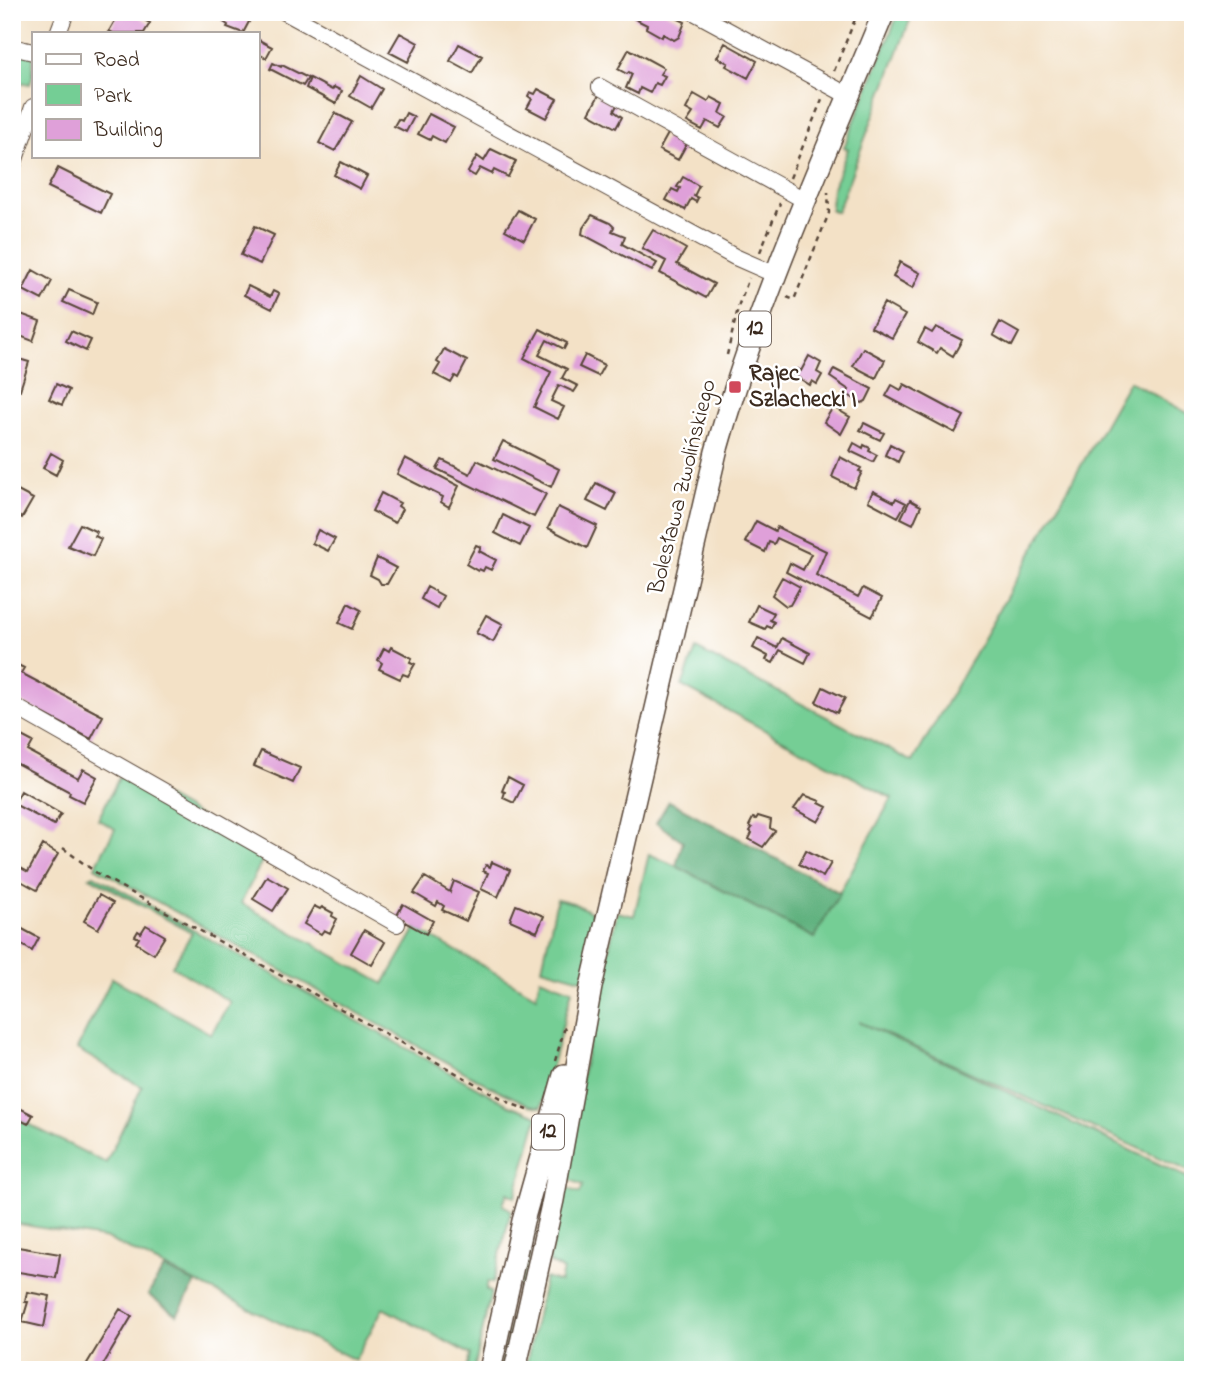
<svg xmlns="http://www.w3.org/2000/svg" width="1205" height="1382" viewBox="0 0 1205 1382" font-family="'Indie Flower',sans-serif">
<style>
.green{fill:#74ce95;stroke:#587c5a;stroke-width:2}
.forest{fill:#5fb17e;stroke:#4d6e4e;stroke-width:2}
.building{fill:#dfa0d9}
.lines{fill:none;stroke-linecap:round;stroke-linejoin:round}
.minor-casing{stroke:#574537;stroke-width:18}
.major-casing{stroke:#574537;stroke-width:24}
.path{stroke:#574537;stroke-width:2.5;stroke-dasharray:5 5;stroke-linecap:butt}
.minor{stroke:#fff;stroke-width:16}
.major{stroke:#fff;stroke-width:21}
.poi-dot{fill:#d1495b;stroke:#fff;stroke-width:2.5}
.labels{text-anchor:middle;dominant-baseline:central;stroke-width:5;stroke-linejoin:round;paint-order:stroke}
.shield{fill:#fff;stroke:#766a62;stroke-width:2}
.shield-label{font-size:21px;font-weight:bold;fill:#3b2a1e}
.poi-label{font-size:23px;font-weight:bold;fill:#3b2a1e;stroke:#fff;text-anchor:start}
.street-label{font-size:23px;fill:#3b2a1e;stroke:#fff}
</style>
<rect width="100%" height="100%" fill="#fff"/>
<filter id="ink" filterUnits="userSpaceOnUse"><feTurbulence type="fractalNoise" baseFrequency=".0143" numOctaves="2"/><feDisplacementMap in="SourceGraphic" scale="14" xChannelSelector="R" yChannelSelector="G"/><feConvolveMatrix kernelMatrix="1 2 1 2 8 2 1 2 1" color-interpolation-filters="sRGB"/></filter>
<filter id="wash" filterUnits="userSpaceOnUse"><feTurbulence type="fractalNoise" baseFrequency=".00686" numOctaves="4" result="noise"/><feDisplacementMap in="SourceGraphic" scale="28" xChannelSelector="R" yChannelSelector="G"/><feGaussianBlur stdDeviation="1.57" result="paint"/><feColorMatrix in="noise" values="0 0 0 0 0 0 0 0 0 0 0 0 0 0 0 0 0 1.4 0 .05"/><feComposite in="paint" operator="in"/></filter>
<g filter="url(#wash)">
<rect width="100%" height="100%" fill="#f3e1c6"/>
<path class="green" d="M899,12H913L837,212L831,210L832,190L848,149L844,147Z
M12,49L33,55V74L30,84L12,81Z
M1129,381L1193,416V1173L859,1022L1193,1180V1370H525L545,1278L560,1282L563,1270L550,1263L549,1260L564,1187L580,1193L583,1185L566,1178L581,1079L617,912L634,916L649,854L676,866L814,938L892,798L682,686L696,649L913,762Z
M122,772L277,860L275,864L263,859L241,903L384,984L416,928L536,996L540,978L572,990L541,1107L529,1105L490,1086L95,867L115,829L98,819Z
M94,875L509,1105L538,1116L515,1197L507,1193L503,1205L511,1210L493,1283L488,1282L486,1290L491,1292L474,1370H467L470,1354L383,1308L355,1360L108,1239L12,1223V1116L106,1163L142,1087L77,1049L112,978L211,1034L230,1002L172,966L192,933L90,877Z
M557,899L573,903L599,916L585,976L581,979L542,968Z
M561,1114L506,1370H499L546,1166Z"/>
<path class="forest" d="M669,801L840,893L814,938L676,866L683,841L656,823Z
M164,1268L196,1283L177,1315L148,1295Z"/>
<g id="blocks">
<path class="building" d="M120,12H130L150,23L144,33H113L109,31Z
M227,12H241L251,18L243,33L227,27L228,25L222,21Z
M636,12H664L685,22L679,37L674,40L663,34L662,37L646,28L647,25L633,18Z
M400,33L418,43L408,62L389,52Z
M257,39L272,47L266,58L257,53Z
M725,43L757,61L748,78L726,66L728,63L717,57Z
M459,44L482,56L472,73L450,61Z
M629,49L664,68L660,74L665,76L660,85L655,83L650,93L640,88L638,94L626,88L632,74L629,72L627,74L618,69Z
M273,63L281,67L282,65L308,78L303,86L270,69Z
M361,76L382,89L371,108L350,96Z
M310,78L332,90L334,87L342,91L336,104L306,88Z
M538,89L557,99L546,118L527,108L532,99L528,96L530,92L535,94Z
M694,94L708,102L711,97L724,104L720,113L727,117L720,128L707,121L702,130L687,122L693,113L686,109Z
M599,95L617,105L614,111L622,117L616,128L589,113Z
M335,113L352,122L335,151L319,143Z
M406,113L414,117L406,132L394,126L398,119L402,121Z
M429,114L454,127L445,143L432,136L430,140L418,134Z
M669,132L687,143L678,160L659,150Z
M491,149L516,161L508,177L494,170L492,174L480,168L475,176L468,172L477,156L484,161Z
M341,162L367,176L360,189L334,175Z
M58,168L110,194L101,213L48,187Z
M683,177L699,186L694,196L698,198L696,202L691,199L685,210L666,200L672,189L678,192L680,188L677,187Z
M518,210L535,219L524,240L505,230Z
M592,215L610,223L614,227L612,231L625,236L622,244L657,263L652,271L582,234L583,228Z
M255,226L274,235L260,264L241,255Z
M653,230L686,249L677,264L714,284L706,298L660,273L666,261L642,248Z
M900,262L920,273L913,288L893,277Z
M33,270L52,281L42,300L23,290Z
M248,286L270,297L273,291L279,294L272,309L244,295Z
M69,290L97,302L92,315L63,302Z
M884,303L905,315L892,338L871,327Z
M18,313L40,321L33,341L12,333Z
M1000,322L1019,333L1012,346L993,335Z
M936,327L962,340L953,356L940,348L937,353L918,342L925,329L932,333Z
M540,329L567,343L564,349L547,340L539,355L567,369L562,378L578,386L574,392L559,385L551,401L564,407L558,419L534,407L551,372L524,358Z
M71,331L91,340L86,351L66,341Z
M863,348L885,360L876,378L853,366Z
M444,349L467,361L458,378L455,376L451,383L434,374L440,364L437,362Z
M585,355L604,365L598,376L579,367Z
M809,356L821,363L817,372L822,375L817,384L812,381L810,385L794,375L797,369L801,371Z
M12,357L29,362L20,390L12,387Z
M834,369L872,389L866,401L862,403L846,394L849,390L830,377Z
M56,384L69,390L62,405L49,399Z
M904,384L964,416L955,433L886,396L892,385L901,390Z
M833,407L850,417L841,434L824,422Z
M864,423L884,433L880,440L860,430Z
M503,441L559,469L551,487L494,459Z
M854,443L863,448L864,445L870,448L869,451L877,455L873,462L850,451Z
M890,444L903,451L898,462L885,455Z
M51,453L63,460L56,475L43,468Z
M840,457L861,468L859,471L862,472L854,488L832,477Z
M405,458L459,486L449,507L441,502L443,497L397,474Z
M442,460L470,474L477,460L546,494L534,517L437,469Z
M596,483L616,493L607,511L587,501Z
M12,488L33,499L22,518L12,513Z
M873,491L894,502L896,498L906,503L898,517L868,501Z
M381,493L400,503L398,506L402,509L395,523L372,511Z
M910,500L921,506L913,524L901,518Z
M558,507L597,526L587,548L548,528Z
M503,515L529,528L520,546L495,533Z
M756,521L775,531L777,527L826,551L816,575L858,597L863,588L882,598L872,617L786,572L790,563L803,570L811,554L777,538L774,544L769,542L765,552L745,542Z
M80,524L97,532L95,536L101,539L93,556L68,546Z
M318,530L335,539L328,551L312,543Z
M476,545L481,547L479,551L496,560L491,570L485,567L483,571L479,569L478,571L466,564Z
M377,558L396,568L387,584H381L378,579L370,575Z
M782,577L800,587L790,605L786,606L772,595Z
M427,587L443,596L437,608L421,599Z
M348,603L361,610L352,629L339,623Z
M757,605L774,613L770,620L774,622L771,628L767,626L765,629L749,622Z
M486,615L503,624L493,642L476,633Z
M758,638L777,648L782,638L810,653L805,663L780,650L773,663L766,660L768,656L753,648Z
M391,647L412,658L410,662L415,664L408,676L403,674L400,679L379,669L382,663L378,660L384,648L389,651Z
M12,662L24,668L21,673L103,716L91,739L12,697L14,687Z
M823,687L845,698L837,713L816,702Z
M12,731L33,742L28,751L78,778L83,769L97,777L83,802L69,795L70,792L12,761Z
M261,751L300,768L293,783L254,766Z
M508,777L523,785L514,803L503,798L505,792L502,791Z
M21,791L61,814L54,825L14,804Z
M804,795L820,801L819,803L827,807L818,822L794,809Z
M758,816L771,820L770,828L775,831L763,847L749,839L752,833L750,831L752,828L749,826L753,818L756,819Z
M43,845L58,854L37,890L12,876V863L28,872Z
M806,850L831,863L823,877L799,864Z
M492,862L510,870L498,897L481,889L488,873L483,871L486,865L490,867Z
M267,876L288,888L273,911L253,899Z
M425,877L450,892L454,881L479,892L466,921L442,910L444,906L438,902L436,906L414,893Z
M99,895L113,903L98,929L84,921Z
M403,904L433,921L426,934L396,917Z
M516,905L544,916L537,932L510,920Z
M314,906L320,909L322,907L333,913L332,916L337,919L330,933L324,930L321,934L304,924Z
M15,925L39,938L32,951L19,943L17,946L13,944L12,931Z
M146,925L165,936L154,954L136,943L139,938L135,936L138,931L141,933Z
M364,930L385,942L372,965L351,953Z
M12,1104L33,1115L28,1124L12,1116Z
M12,1246L60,1254L56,1278L12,1271Z
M27,1292L50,1296L44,1327L22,1322L28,1302H25Z
M120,1309L132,1316L100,1370H83Z"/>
</g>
</g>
<g filter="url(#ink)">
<use href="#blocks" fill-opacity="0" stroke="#574537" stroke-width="2"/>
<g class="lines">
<defs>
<path id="minor" d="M285,12L735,257L776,275
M694,12L849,96
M58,33L66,12
M12,47L33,52
M600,87L806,201
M12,168L33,107
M12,705L397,924"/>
<path id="major" d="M490,1370L523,1221L564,1075
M515,1370L553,1200L591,987L716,452C758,301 824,157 884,12"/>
</defs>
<use href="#minor" class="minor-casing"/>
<use href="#major" class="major-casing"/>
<path class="path" d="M834,71L858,12
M790,178L822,99
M760,252L780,203
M787,297L794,300L829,213L828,192
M727,355L739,304L749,278
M63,848L98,874L512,1104L528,1110
M555,1061L565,1027"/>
<use href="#minor" class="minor"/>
<use href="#major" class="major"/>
</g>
</g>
<rect class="poi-dot" x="728" y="380" width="14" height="14" rx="3.5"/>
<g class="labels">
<g class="shield">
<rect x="739" y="311.5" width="32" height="35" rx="5"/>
<rect x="532" y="1114.5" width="32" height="35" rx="5"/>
</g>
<g class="shield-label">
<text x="755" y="329">12</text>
<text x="548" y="1132">12</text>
</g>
<g class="poi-label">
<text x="749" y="374">Rajec<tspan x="749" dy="26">Szlachecki I</tspan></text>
</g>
<g class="street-label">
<text transform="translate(683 487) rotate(-76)">Bolesława Zwolińskiego</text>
</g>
</g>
<rect width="1205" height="1382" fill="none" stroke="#fff" stroke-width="42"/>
<rect x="32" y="32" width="228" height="126" fill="#ffffff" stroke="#b1aaa5" stroke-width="2"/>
<rect x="46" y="54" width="35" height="10" fill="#ffffff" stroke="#b1aaa5" stroke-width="2"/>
<text x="94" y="66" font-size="21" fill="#3b2a1e">Road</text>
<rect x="46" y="84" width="35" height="21" fill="#74ce95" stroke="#b1aaa5" stroke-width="2"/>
<text x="94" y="102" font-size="21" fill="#3b2a1e">Park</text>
<rect x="46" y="119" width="35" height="21" fill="#dfa0d9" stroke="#b1aaa5" stroke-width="2"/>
<text x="94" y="136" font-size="21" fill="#3b2a1e">Building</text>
</svg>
